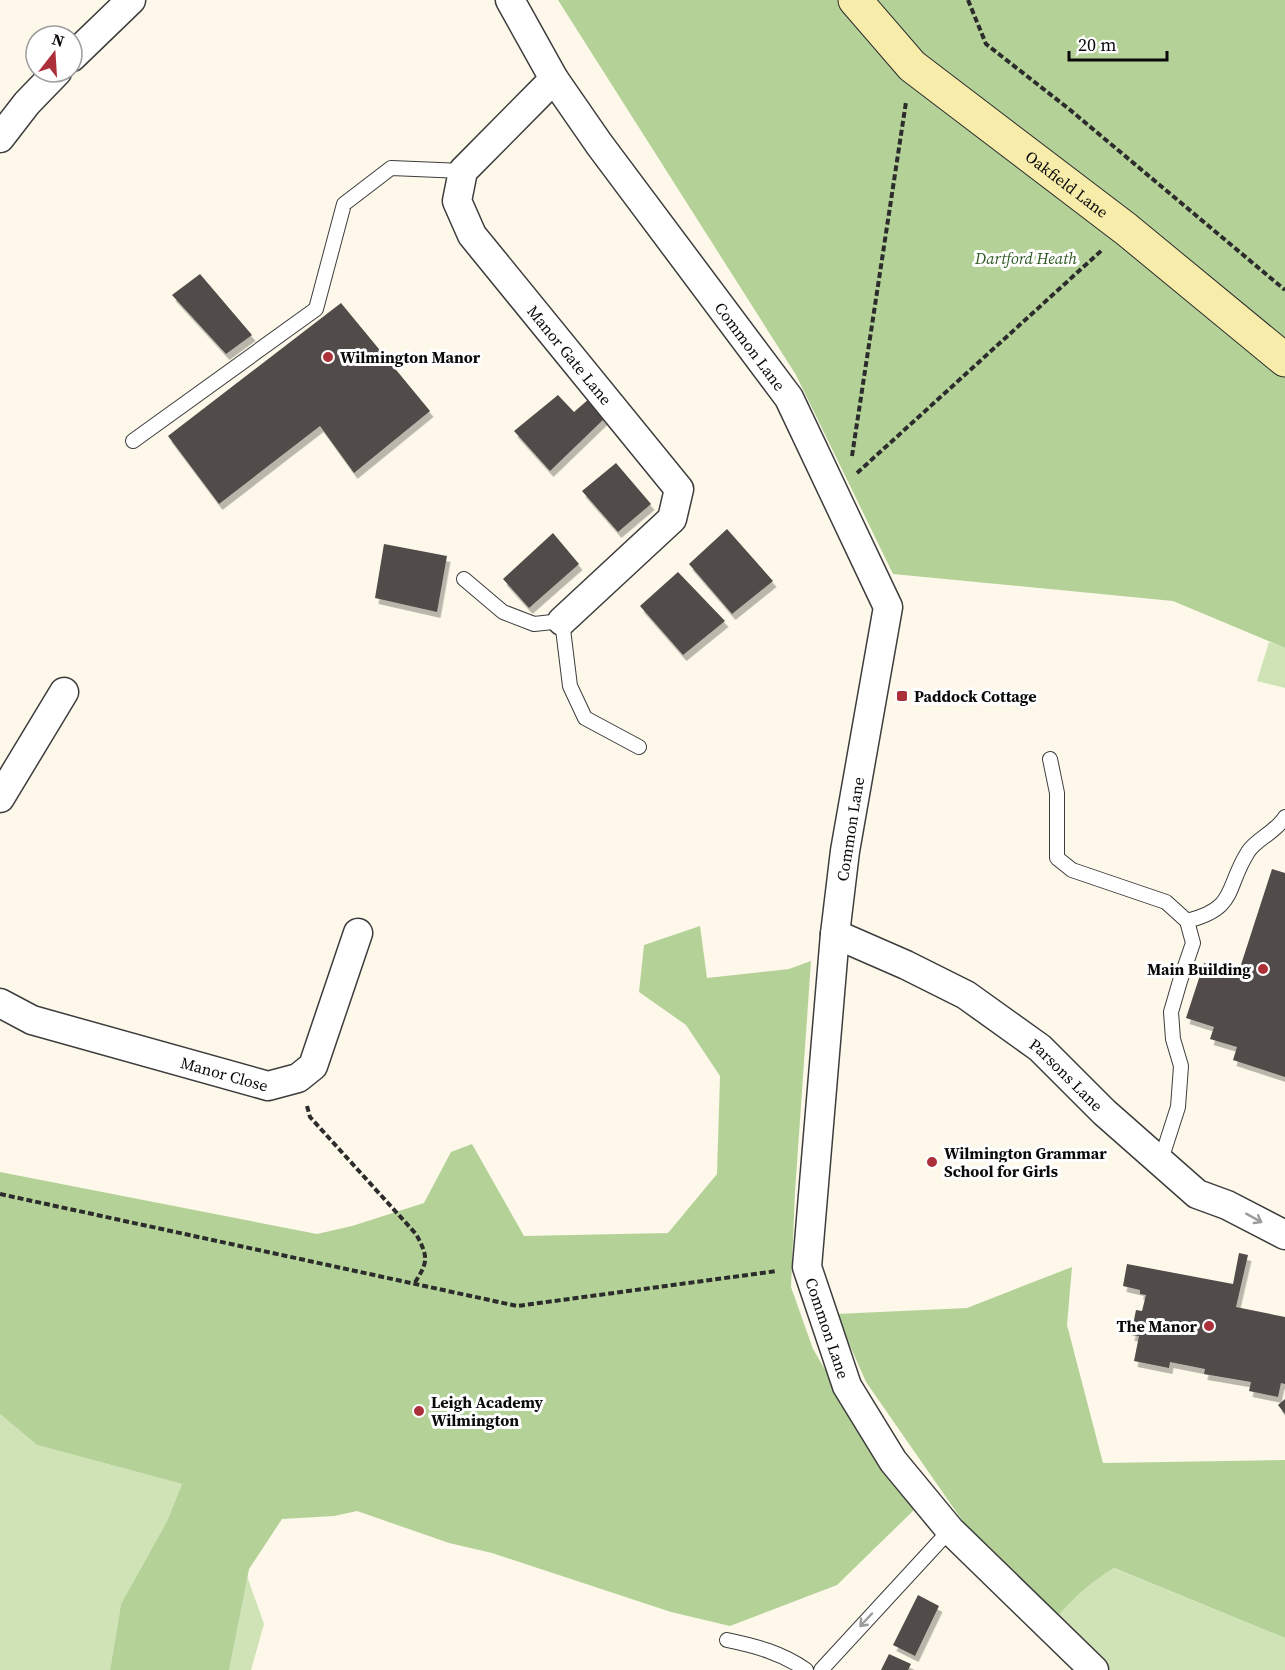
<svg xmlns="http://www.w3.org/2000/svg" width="1285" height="1670" viewBox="0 0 1285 1670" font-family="'Source Serif 4',serif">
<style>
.green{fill:#cfe3b7}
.forest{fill:#b4d298}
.building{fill:#514b48;filter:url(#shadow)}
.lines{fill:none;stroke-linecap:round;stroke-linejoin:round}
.lane-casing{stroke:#3d3d3d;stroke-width:16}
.street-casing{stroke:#3d3d3d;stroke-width:31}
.secondary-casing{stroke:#2c2c2c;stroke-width:35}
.path{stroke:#2c2c2c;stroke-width:4;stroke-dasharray:6 3;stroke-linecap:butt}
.lane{stroke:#fff;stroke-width:14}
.street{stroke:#fff;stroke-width:28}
.secondary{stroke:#f7ecaa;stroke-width:33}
.oneway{stroke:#9d9d9d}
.poi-dot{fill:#ac303a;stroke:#fff;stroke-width:2}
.labels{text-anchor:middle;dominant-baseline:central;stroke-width:6;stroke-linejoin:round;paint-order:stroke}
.street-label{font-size:16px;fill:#0a0a0a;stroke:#fff}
.park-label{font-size:16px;font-style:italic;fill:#2f5a22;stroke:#fff}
.poi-label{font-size:16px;font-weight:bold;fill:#0a0a0a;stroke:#fff;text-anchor:start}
</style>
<defs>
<filter id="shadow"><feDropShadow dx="3.5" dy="6" stdDeviation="0" flood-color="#0004"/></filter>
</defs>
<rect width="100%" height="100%" fill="#fdf8e9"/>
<path class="green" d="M1269,642L1285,648V688L1257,681Z
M0,1414L37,1445L182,1484L167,1521L121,1604L110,1670H0Z
M1113,1568L1285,1638V1670H1107L1056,1618C1074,1598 1090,1582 1113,1568Z
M247,1576L264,1624L251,1670H229Z"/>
<path class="forest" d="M558,0H1285V648L1173,601L893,574L796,375Z
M700,926L707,978L789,969L811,961L795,1192L791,1287L813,1349L877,1458L914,1510L837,1585L730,1626L671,1612L492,1553L449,1543L357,1511L334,1516L282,1519L249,1569L229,1670H110L121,1604L167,1521L182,1484L37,1445L0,1414V1172L317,1234L352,1226L424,1203L451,1152L472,1144L524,1236L668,1233L717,1174L720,1076L686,1025L639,992L644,945Z
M1072,1267L1067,1325L1103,1463L1285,1460V1638L1114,1568C1090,1582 1074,1598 1056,1618L973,1536L866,1382L836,1314L967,1308Z"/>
<path class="building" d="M200,274L252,335L226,354L172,295Z
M341,303L430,411L354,473L320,426L219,504L168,436Z
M558,395L574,412L590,398L606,417L550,471L514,431Z
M616,463L651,504L618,532L582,491Z
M727,529L773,581L732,614L689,564Z
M553,533L579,564L529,608L503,579Z
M384,544L447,556L437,612L375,598Z
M678,572L725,621L683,655L640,606Z
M1272,869L1285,873V1077L1233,1060L1237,1047L1210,1039L1214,1027L1186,1018L1204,963L1238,974Z
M1239,1253L1248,1255L1236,1307L1285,1317V1384L1281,1383L1278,1397L1249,1391L1251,1382L1204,1374L1205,1369L1170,1362L1169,1368L1134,1361L1139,1336L1131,1335L1136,1310L1142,1311L1146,1295L1140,1294V1290L1123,1286L1127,1264L1233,1284Z
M1285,1399V1414L1278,1405Z
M918,1595L939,1606L915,1656L893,1645Z
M889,1654L911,1664L908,1670H881Z"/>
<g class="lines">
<defs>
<path id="lane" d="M133,441L316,309L344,204L391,168L463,171
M464,579L503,612L534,624L562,621L570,686L585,718L639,747
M1050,759L1057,793V858L1072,870L1166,902L1187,921L1193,943L1180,981L1171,1012L1173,1039L1181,1066L1178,1107L1160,1163
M1187,921C1238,908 1225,888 1248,852C1255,840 1276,832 1285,817
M727,1640C756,1646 782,1653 806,1670
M821,1670L950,1530"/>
<g id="street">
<path id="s1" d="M510,0L554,79L599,144L789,398L888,607L845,851L835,934L807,1267L847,1386L893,1461L950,1530L1094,1670"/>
<path d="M72,57L131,0"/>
<path id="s2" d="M554,79L463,171L457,201L472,235L679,489L672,519L562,621"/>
<path d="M0,138L27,103L57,72"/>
<path d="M0,798L64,692"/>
<path id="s3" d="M835,934L906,965L966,995L1040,1048L1104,1112L1197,1194L1227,1205L1285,1235"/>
<path id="s4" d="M0,1003L32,1020L268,1086L298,1078L313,1066L358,933"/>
</g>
<g id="secondary">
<path id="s5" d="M855,0L912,66L1126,229L1285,360"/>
</g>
</defs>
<use href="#lane" class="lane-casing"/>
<use href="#street" class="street-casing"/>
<use href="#secondary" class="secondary-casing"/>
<path class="path" d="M968,0L986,44L1069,109L1285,290
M852,456L906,102
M857,473L1102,250
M307,1106L310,1117L416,1234C429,1258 428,1262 414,1284
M0,1194L517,1306L777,1271"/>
<use href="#lane" class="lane"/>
<use href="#street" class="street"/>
<use href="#secondary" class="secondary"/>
</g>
<defs><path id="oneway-shaft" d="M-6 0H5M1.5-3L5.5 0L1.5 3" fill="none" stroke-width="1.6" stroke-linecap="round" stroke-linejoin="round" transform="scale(1.5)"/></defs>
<g class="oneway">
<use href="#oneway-shaft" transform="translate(1254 1218) rotate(29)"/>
<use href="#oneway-shaft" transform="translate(866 1620) rotate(133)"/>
</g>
<g class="poi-dot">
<circle cx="328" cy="357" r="6"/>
<rect x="896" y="690" width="12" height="12" rx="3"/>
<circle cx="1263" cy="969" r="6"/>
<circle cx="932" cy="1162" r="6"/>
<circle cx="1209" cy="1326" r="6"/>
<circle cx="419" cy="1411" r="6"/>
</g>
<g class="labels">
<g class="street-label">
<text stroke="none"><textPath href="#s5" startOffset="282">Oakfield Lane</textPath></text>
<text stroke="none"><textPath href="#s1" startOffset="422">Common Lane</textPath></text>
<text stroke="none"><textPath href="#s2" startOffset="352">Manor Gate Lane</textPath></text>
<text transform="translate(850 829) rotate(-81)">Common Lane</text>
<text stroke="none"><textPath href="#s4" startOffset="236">Manor Close</textPath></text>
<text stroke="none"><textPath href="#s3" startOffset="273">Parsons Lane</textPath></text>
<text stroke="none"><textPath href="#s1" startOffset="1448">Common Lane</textPath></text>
</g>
<g class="park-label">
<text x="1026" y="258">Dartford Heath</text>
</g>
<g class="poi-label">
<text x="340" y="357">Wilmington Manor</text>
<text x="914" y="696">Paddock Cottage</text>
<text x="1251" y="969" text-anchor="end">Main Building</text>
<text x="944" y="1153">Wilmington Grammar<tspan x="944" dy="18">School for Girls</tspan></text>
<text x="1197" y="1326" text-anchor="end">The Manor</text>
<text x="431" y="1402">Leigh Academy<tspan x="431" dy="18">Wilmington</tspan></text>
</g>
</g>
<g transform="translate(54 54) rotate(17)"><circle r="28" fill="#ffffff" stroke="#9d9d9d" stroke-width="1.5"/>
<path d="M0-4.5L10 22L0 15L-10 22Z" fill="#ac303a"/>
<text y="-9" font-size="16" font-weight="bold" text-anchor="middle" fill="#0a0a0a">N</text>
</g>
<path d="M1069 51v9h98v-9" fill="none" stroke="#0a0a0a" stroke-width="3"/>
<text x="1078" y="51" font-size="18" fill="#0a0a0a" stroke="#ffffff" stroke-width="4.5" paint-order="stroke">20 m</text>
</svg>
